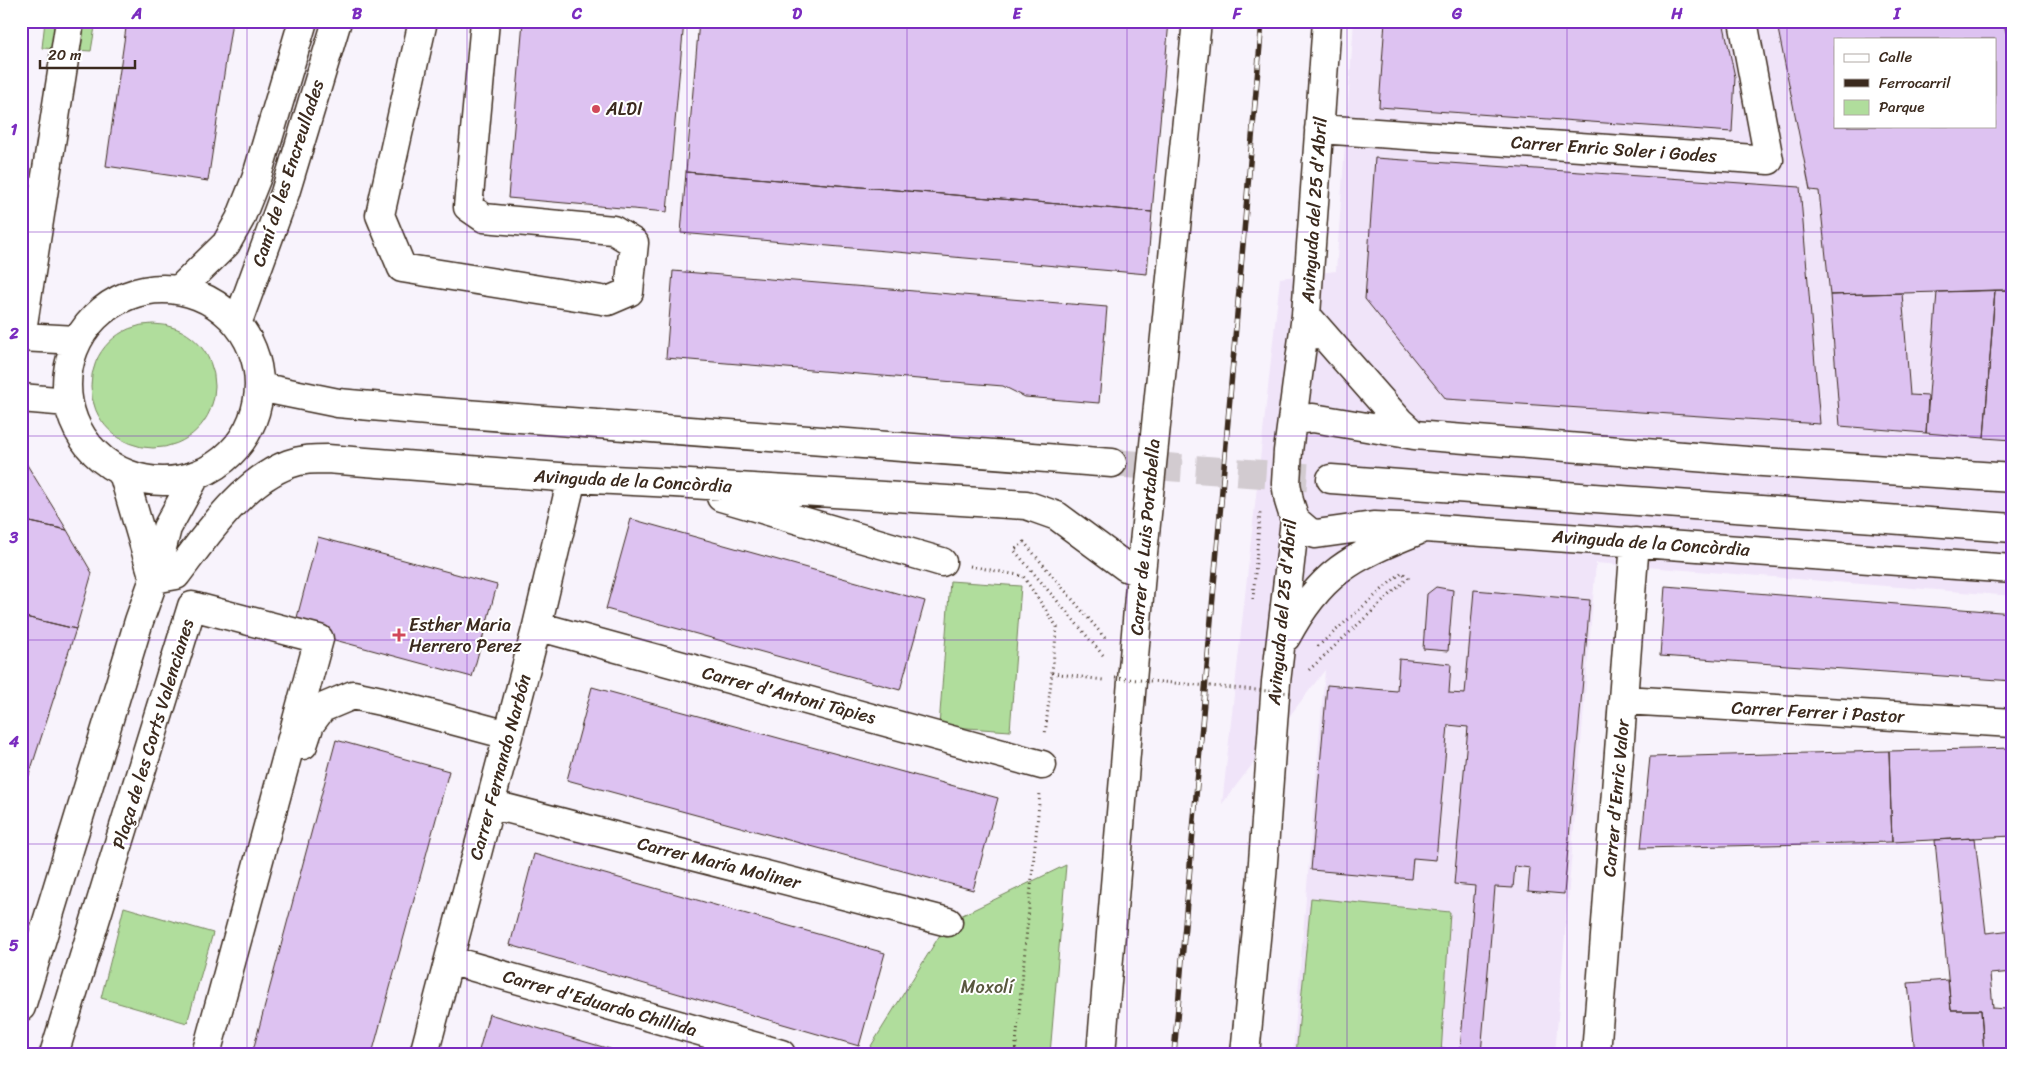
<svg xmlns="http://www.w3.org/2000/svg" width="2034" height="1075" viewBox="0 0 2034 1075" font-family="Sriracha,sans-serif">
<style>
.built{fill:#f0e4f9;fill-rule:evenodd}
.green{fill:#b0dd9c;stroke:#76845d}
.building{fill:#ddc2f1;stroke:#3b2a1e;fill-rule:evenodd}
.lines{fill:none;stroke-linecap:round;stroke-linejoin:round}
.minor-tunnel{stroke:#d2cbd0;stroke-width:28;stroke-dasharray:28 14;stroke-linecap:butt}
.minor-casing{stroke:#3b2a1e;stroke-width:31}
.path{stroke:#3b2a1e;stroke-width:3;stroke-dasharray:1 4;stroke-linecap:butt}
.minor{stroke:#fff;stroke-width:28}
.rail-casing{stroke:#3b2a1e;stroke-width:5.5}
.rail{stroke:#fff;stroke-width:4;stroke-dasharray:11;stroke-linecap:butt}
.path-bridge{stroke:#3b2a1e;stroke-width:3;stroke-dasharray:1 4;stroke-linecap:butt}
.grid{fill:none;stroke:#7b2cbf;stroke-width:1;stroke-opacity:0.55}
.poi-dot{fill:#d1495b;stroke:#fff;stroke-width:2}
.labels{text-anchor:middle;dominant-baseline:central;stroke-width:4;stroke-linejoin:round;paint-order:stroke}
.poi-label{font-size:18px;fill:#3b2a1e;stroke:#fff;text-anchor:start}
.street-label{font-size:18px;fill:#3b2a1e;stroke:#fff}
.park-label{font-size:18px;fill:#58573e;stroke:#fff}
.neatline{fill:none;stroke:#7b2cbf;stroke-width:2}
.grid-label{font-size:16px;text-anchor:middle;font-weight:bold;fill:#7b2cbf}
</style>
<rect width="100%" height="100%" fill="#f8f3fc"/>
<filter id="ink" filterUnits="userSpaceOnUse"><feTurbulence type="fractalNoise" baseFrequency=".02" numOctaves="2"/><feDisplacementMap in="SourceGraphic" scale="10" xChannelSelector="R" yChannelSelector="G"/><feConvolveMatrix kernelMatrix="1 2 1 2 8 2 1 2 1" color-interpolation-filters="sRGB"/></filter>
<g filter="url(#ink)">
<path class="built" d="M1354,21H2013V596L1596,563L1555,1054H1293L1325,670L1222,804L1280,278L1336,271ZM1835,39H1995V126H1835Z"/>
<path class="green" d="M45,21H96L91,51L42,48Z
M91 386a62 62 0 1 1 124 0a62 62 0 1 1-124 0Z
M950,581L1021,586L1010,731L939,726Z
M1066,865L1050,1054H866L948,922Z
M1311,898L1450,912L1441,1054H1296Z
M124,907L213,933L187,1023L101,998Z"/>
<path class="building" d="M127,21H232L208,181L106,166Z
M523,21H684L667,212L508,198Z
M699,21H1169L1152,212L686,172Z
M1385,21H1723L1735,77L1732,132L1379,107Z
M1809,21H2003L2013,57V290L1830,295L1819,191L1810,190L1778,29ZM1835,39H1995V126H1835Z
M1375,158L1800,187L1820,424L1446,399L1365,299Z
M686,172L1152,212L1147,274L681,233Z
M673,271L1107,307L1099,403L1025,397L1003,386L666,358Z
M1995,290H2013V440L1984,438Z
M1995,290L1984,438L1926,433L1937,292Z
M1902,293L1910,395L1928,396L1926,433L1840,426L1830,295Z
M21,455L67,530L21,520Z
M631,519L925,601L900,690L606,609Z
M21,520L67,530L92,573L76,629L21,616Z
M318,537L497,585L472,677L294,629Z
M1665,586L2013,613V681L1660,656Z
M1436,587L1453,590L1448,651L1423,649L1427,594Z
M1474,590L1590,600L1564,894L1528,891L1530,868L1515,866L1513,888L1495,887L1481,1054H1441L1442,1048L1460,1050L1475,886L1454,884L1468,727L1448,725L1436,860L1413,858L1411,879L1311,870L1327,685L1397,691L1399,659L1451,664L1449,693L1465,694Z
M21,616L76,629L23,794L21,793Z
M592,687L998,798L973,890L567,780Z
M336,740L449,771L372,1054H252Z
M2013,748V836L1892,842L1889,751Z
M1889,751L1892,842L1641,848L1650,757Z
M1975,838L1986,933L2013,930V972L1990,974L1993,1008L2006,1009V1019H2013V1054H1984L1981,1010H1951L1935,840Z
M534,854L885,953L859,1046L510,945Z
M1948,980L1951,1010H1981L1984,1054H1915L1908,983Z
M489,1014L627,1054H478Z"/>
<g class="lines">
<path class="minor-tunnel" d="M1112,463L1331,479"/>
<defs>
<path id="minor" d="M423,21L380,215L402,268L608,301L629,292L634,243L613,230L484,218L468,207L485,21
M1319,129L1769,160L1743,21
M180,289L226,244L240,219L256,179L303,21
M67 385a96 96 0 1 1 192 0a96 96 0 1 1-192 0Z
M1306,315L1399,421L1414,435
M237,324L285,193L337,21
M21,337L70,21
M21,337L77,340
M259,387L338,403L439,412L1112,463
M21,398L68,402
M1292,420L1313,418L1414,435L1747,461L2013,478
M196,475L167,528L154,579L176,575C206,536 241,482 289,464C302,459 314,459 327,459L572,478L674,483L1026,505L1057,516L1126,567L1141,573
M1331,479L2013,528
M721,497L942,562
M1295,520L1309,532L1316,534L1373,526L1425,528L2013,569
M537,626L1042,765
M1286,637C1320,573 1351,557 1417,531
M1624,700L2013,723
M303,745L310,724L322,708L353,695L381,701L508,735
M490,804L948,922
M449,960L781,1054
M21,1007L139,621L154,579L123,473
M54,1054L192,606L319,639L206,1054
M424,1054L537,626L572,478
M1101,1054L1141,573L1197,21
M1245,1054L1262,876L1276,682L1295,520L1289,501L1286,483L1288,451L1306,315L1327,21
M1596,1054L1635,542"/>
</defs>
<use href="#minor" class="minor-casing"/>
<path class="path" d="M970,566L1023,576L1057,627L1045,735
M1253,599L1260,513
M1103,655L1014,550L1024,542L1105,638
M1309,670L1408,578L1402,572L1316,648
M1052,673L1103,680
M1015,1054L1040,793"/>
<use href="#minor" class="minor"/>
<defs>
<path id="rail" d="M1174,1054L1262,21"/>
</defs>
<use href="#rail" class="rail-casing"/>
<use href="#rail" class="rail"/>
<path class="path-bridge" d="M1115,678L1292,693"/>
</g>
</g>
<path class="grid" d="M247,21V1054M467,21V1054M687,21V1054M907,21V1054M1127,21V1054M1347,21V1054M1567,21V1054M1787,21V1054M21,232H2013M21,436H2013M21,640H2013M21,844H2013"/>
<g class="poi-dot">
<circle cx="596" cy="109" r="5"/>
<path d="M396.5 627.5h5v5h5v5h-5v5h-5v-5h-5v-5h5z"/>
</g>
<g class="labels">
<g class="poi-label">
<text x="606" y="109">ALDI</text>
<text x="409" y="625">Esther Maria<tspan x="409" dy="21">Herrero Perez</tspan></text>
</g>
<g class="street-label">
<text transform="translate(1614 149) rotate(4)">Carrer Enric Soler i Godes</text>
<text transform="translate(288 173) rotate(-72)">Camí de les Encreullades</text>
<text transform="translate(1314 210) rotate(-86)">Avinguda del 25 d'Abril</text>
<text transform="translate(633 481) rotate(3)">Avinguda de la Concòrdia</text>
<text transform="translate(1145 537) rotate(-85)">Carrer de Luis Portabella</text>
<text transform="translate(1651 543) rotate(4)">Avinguda de la Concòrdia</text>
<text transform="translate(1282 612) rotate(-85)">Avinguda del 25 d'Abril</text>
<text transform="translate(789 695) rotate(15)">Carrer d'Antoni Tàpies</text>
<text transform="translate(1818 712) rotate(3)">Carrer Ferrer i Pastor</text>
<text transform="translate(153 734) rotate(-73)">Plaça de les Corts Valencianes</text>
<text transform="translate(500 767) rotate(-75)">Carrer Fernando Narbón</text>
<text transform="translate(1616 798) rotate(-85)">Carrer d'Enric Valor</text>
<text transform="translate(719 863) rotate(14)">Carrer María Moliner</text>
<text transform="translate(600 1003) rotate(16)">Carrer d'Eduardo Chillida</text>
</g>
<g class="park-label">
<text x="987" y="987">Moxolí</text>
</g>
</g>
<rect width="2034" height="1075" fill="none" stroke="#fff" stroke-width="55"/>
<rect x="1834" y="38" width="162" height="90" fill="#ffffff" stroke="#b1aaa5"/>
<rect x="1844" y="54" width="25" height="8" fill="#ffffff" stroke="#b1aaa5"/>
<text x="1879" y="62" font-size="15" fill="#3b2a1e">Calle</text>
<rect x="1844" y="79" width="25" height="8" fill="#3b2a1e" stroke="#b1aaa5"/>
<text x="1879" y="88" font-size="15" fill="#3b2a1e">Ferrocarril</text>
<rect x="1844" y="100" width="25" height="15" fill="#b0dd9c" stroke="#b1aaa5"/>
<text x="1879" y="112" font-size="15" fill="#3b2a1e">Parque</text>
<path d="M40 60v8h95v-8" fill="none" stroke="#3b2a1e" stroke-width="2.5"/>
<text x="48" y="60" font-size="15" fill="#3b2a1e" stroke="#ffffff" stroke-width="4" paint-order="stroke">20 m</text>
<rect x="28" y="28" width="1978" height="1020" class="neatline"/>
<g class="grid-label">
<text x="137" y="19">A</text>
<text x="357" y="19">B</text>
<text x="577" y="19">C</text>
<text x="797" y="19">D</text>
<text x="1017" y="19">E</text>
<text x="1237" y="19">F</text>
<text x="1457" y="19">G</text>
<text x="1677" y="19">H</text>
<text x="1897" y="19">I</text>
<text x="14" y="135">1</text>
<text x="14" y="339">2</text>
<text x="14" y="543">3</text>
<text x="14" y="747">4</text>
<text x="14" y="951">5</text>
</g>
</svg>
